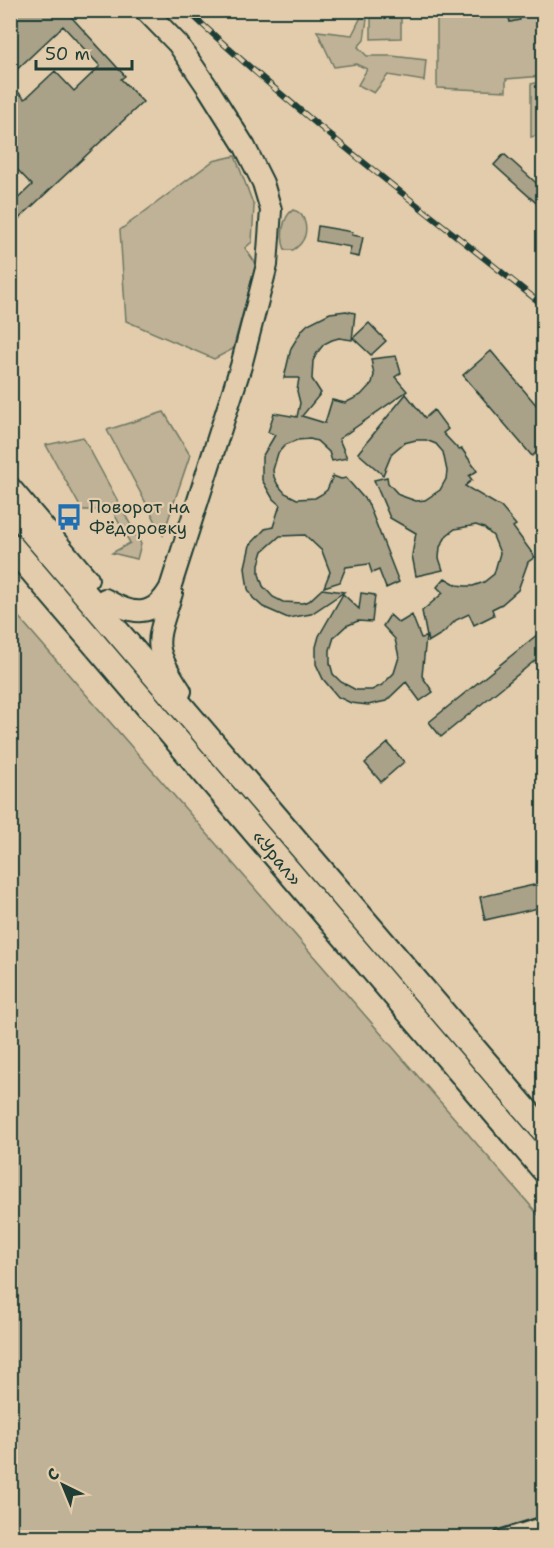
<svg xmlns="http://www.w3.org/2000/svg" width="554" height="1548" viewBox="0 0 554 1548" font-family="'Shantell Sans',sans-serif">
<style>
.green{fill:#bfb296;stroke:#6f7865;stroke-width:1.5}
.building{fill:#a9a188;stroke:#1f3d34;stroke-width:1.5}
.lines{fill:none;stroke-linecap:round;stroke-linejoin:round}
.minor-casing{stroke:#1f3d34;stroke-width:20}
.tertiary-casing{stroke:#1f3d34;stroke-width:24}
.primary-casing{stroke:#1f3d34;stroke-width:28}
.minor{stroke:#e2ccab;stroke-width:15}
.tertiary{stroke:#e2ccab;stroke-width:20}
.primary{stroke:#e2ccab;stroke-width:24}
.rail-casing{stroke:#1f3d34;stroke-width:6}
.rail{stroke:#e2ccab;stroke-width:4;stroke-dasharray:11;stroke-linecap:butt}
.labels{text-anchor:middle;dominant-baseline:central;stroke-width:4.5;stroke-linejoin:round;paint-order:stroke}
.poi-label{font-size:18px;fill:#1f3d34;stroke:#e2ccab;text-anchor:start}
.street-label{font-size:18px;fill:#1f3d34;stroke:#e2ccab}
</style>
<rect width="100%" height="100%" fill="#e2ccab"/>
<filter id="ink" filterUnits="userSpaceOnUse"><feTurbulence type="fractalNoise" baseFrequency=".0167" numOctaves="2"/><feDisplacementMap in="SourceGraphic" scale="12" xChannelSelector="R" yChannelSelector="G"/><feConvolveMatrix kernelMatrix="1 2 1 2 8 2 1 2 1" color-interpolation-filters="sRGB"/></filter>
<g filter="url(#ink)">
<path class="green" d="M465,11H543V76L506,79V91L437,88V15Z
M361,17L367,19L364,40L358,47L367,56H392L426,60L424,81L388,75L374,93L358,85L367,69L356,64L334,67L317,31L352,35Z
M401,17V38L371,39V18Z
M543,81V134L531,137V84Z
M235,156L254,206L252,242L245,248L256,264L233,349L214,359L126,321L120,230L213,161Z
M293,210C307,213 309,233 301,243C299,246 296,248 293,250H285C280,238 282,217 293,210Z
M164,412L190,455L163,535L107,430Z
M83,437L141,544L137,559L112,553L130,543L112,510H82L46,445Z
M10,607L543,1220V1520L482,1538L14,1537L10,1519Z"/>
<path class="building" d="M10,10H65L125,76L121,79L143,102L10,227V206L32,185L10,162V84L25,99L55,71L74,91L100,66L63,26L10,76Z
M507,10H518L520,20L510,22Z
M504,154L543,189V209L494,165Z
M318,226L353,232L352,235L363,237L359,257L349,255L351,247L316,241Z
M346,311L355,313L352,340L339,338L332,340L324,344L317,353L313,361L312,379L321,393L302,416L325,423L332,400L345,403L361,395L372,383L374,375L371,359L396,356L401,373L395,377L407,391L339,439L347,458L332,461L329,452L317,441L310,439L297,440L285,445L278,453L273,470L274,477L278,485L285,493L297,499L315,498L322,494L327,490L333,476L341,479L346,478L368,503L399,582L386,588L379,570L372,573L369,564L346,567L340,582L324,587L330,572L322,551L305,535L280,536L263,551L259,564V574L263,586L273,597L283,602L302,603L309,601L322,589L344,592L311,614L288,618L263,607L253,598L248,589L246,576L245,567L250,545L265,529L273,527L280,505L273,499L262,480V457L275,435L268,432L274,413L297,417L300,403L297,391L299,378H284L291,348L302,330L308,324L330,313Z
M369,323L386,341L371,355L353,338Z
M491,351L543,413V447L532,456L463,375Z
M406,394L425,418L434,410L448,429L443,433L459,450L462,449L477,471L469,476L472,480L465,486L501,507L516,525L513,527L535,557L528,562L518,590L502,604L492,609L494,615L474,625L469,614L456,620L443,633L428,642L422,611L443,593L437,587L445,578L457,585L465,586H473L484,582L494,574L500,553L493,536L484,528L476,525L455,529L447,535L440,547L439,558L443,570L416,576L412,555L416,533L390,518L374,480L387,477L388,483L399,495L416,501L425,500L440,490L446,479L447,471L443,452L436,444L426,440H416L404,443L392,453L383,475L358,453Z
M361,593L375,595L372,622L358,621L346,626L334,637L330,650V663L333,674L341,682L356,690H372L382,685L394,673L399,657L395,639L383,626L390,615L399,623L412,615L421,638L426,637L422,676L433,692L420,701L406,682L386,701L368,705L351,703L338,697L323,679L316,664V647L319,636L343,594L359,609Z
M543,630V654L441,737L429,722Z
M388,743L404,762L381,782L365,763Z
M543,883V907L485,920L480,897Z"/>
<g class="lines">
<defs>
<path id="minor" d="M502,1538L544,1525"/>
<path id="tertiary" d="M10,487L88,579
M172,593C157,643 150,644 181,691
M105,599C132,615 153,619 170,588L241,366L267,265L271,210L263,183L245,147L208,88L178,44L145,10"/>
<path id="primary" d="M10,506L544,1131
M10,545L544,1170"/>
</defs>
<use href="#minor" class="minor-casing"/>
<use href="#tertiary" class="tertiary-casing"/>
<use href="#primary" class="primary-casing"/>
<use href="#minor" class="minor"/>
<use href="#tertiary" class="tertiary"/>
<use href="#primary" class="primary"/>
<defs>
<path id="rail" d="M187,10C299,116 424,209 544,306"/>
</defs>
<use href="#rail" class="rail-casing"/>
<use href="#rail" class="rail"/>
</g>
</g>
<defs>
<symbol id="bus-bare" viewBox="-9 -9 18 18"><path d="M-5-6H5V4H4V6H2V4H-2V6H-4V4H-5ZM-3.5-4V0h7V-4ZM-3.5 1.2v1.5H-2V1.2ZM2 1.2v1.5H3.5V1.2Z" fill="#1f6fb2" stroke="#e2ccab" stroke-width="2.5" paint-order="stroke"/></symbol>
</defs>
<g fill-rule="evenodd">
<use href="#bus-bare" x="50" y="498" width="38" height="38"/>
</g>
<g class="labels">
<g class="poi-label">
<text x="89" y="507">Поворот на<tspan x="89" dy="21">Фёдоровку</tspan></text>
</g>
<g class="street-label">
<text transform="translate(277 858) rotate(50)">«Урал»</text>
</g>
</g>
<rect width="554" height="1548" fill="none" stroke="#e2ccab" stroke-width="36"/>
<rect x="18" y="18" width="518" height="1512" fill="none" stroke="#1f3d34" stroke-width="2" filter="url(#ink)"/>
<g transform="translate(63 1485) rotate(317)" stroke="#e2ccab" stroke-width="4.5" paint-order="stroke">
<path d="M0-4.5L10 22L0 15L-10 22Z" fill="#1f3d34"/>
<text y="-9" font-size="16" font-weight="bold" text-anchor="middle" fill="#1f3d34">С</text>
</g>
<path d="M36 60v9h96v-9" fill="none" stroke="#1f3d34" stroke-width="3"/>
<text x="45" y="60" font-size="18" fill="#1f3d34" stroke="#e2ccab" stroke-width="4.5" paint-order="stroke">50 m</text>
</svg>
